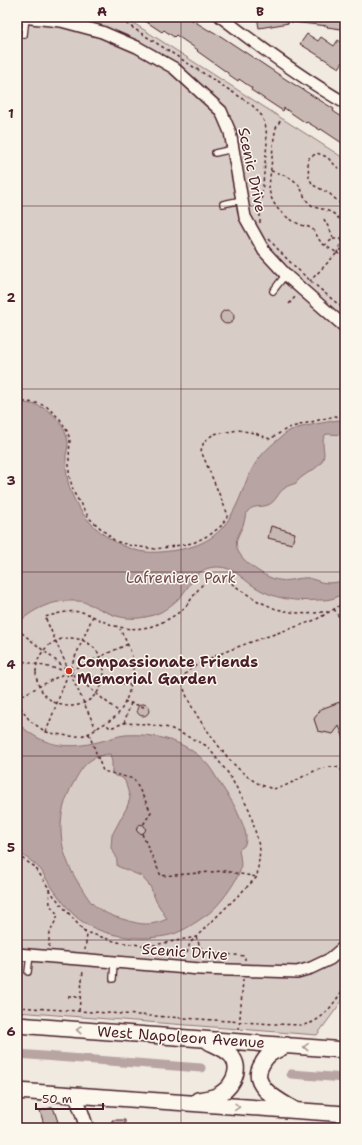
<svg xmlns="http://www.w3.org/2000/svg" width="362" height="1145" viewBox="0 0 362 1145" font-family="'Shantell Sans',sans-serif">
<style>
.green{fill:#d8ccc6;stroke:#917678}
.water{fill:#b8a4a2;stroke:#8c6f72;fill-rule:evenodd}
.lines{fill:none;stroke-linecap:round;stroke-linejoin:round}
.canal{stroke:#b8a4a2;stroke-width:9}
.building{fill:#c8b8b3;stroke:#4a1f2b}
.service-casing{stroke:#4a1f2b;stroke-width:8}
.minor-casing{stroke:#4a1f2b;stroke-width:14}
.tertiary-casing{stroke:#4a1f2b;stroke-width:16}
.secondary-casing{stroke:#4a1f2b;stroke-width:18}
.path{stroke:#4a1f2b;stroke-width:1.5;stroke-dasharray:3 3;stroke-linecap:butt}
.service{stroke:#fbf7ec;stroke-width:5.5}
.minor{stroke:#fbf7ec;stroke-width:11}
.tertiary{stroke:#fbf7ec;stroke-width:13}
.secondary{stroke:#fbf7ec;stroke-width:15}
.oneway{stroke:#ab9695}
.grid{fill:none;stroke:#4a1f2b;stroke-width:1;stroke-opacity:0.55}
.poi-dot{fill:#c8321e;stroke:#fbf7ec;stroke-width:1.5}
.labels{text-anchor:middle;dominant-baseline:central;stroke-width:3;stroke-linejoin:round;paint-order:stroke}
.street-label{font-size:15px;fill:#4a1f2b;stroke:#fbf7ec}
.park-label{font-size:15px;fill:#6e4a52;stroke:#fbf7ec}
.poi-label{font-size:15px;font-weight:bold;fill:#4a1f2b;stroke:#fbf7ec;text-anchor:start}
.neatline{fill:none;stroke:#4a1f2b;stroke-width:1.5}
.grid-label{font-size:13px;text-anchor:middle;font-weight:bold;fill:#4a1f2b}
</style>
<rect width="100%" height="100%" fill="#f0eae0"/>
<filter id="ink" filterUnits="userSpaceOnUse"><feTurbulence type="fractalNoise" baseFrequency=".025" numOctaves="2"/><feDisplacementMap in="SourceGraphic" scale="8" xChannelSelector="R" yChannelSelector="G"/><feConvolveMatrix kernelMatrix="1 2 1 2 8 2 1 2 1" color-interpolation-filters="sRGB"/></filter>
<g filter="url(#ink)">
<path class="green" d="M17,17H124L345,159V997L317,1035L17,1012Z"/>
<path class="water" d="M24,403C29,404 35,404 39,406C54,411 66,427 68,443C68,447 67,451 66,455C66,462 66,469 67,476C72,511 101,540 135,550C148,554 164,552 177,550C208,545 224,532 237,504C242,494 245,482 251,471C257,459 268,447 279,439C282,436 287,432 291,430C306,425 323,423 338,420L345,422V435L328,434L325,435C319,445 329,454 320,464C315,470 308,472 302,477C300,478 298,481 296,483C292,485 288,485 285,488C278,492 276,502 268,505C260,508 251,504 246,514C245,516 245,520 244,522C242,531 234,538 237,548C240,561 267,579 279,580C290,582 299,577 309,578C313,579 317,581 321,582C329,584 337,582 345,581V593C340,595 336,598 331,599C327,600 323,600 319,600C296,602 274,599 255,587C242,579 234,567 218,567C197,567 194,580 182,595C177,601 168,608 161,612C146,619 127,621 111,614C103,611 95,606 86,603C83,601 78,601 74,601C52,600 33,609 17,624V404Z
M17,722C41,746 66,750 98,742C107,740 116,736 125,735C155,733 188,741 208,765C213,771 217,779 221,785C227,794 233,802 237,811C241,821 250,836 244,846C243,847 241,848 239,850C240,856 242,864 240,871C235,884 219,906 208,914C195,923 180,934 165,936C137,941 97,936 75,916C65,906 55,892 47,880C45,877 43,873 41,870C34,862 25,857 17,851ZM110,754L112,762V773L115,776L121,777L125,781L130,798L127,807L112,835L111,848L116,856L117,862V866L141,876L150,886L156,901L167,919C152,926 141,925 126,920C114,917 100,912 91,902C87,897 83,890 79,884C58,851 54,817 74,782C83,765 90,756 110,754Z"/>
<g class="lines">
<path class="canal" d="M17,1054L201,1068
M291,1074L345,1078"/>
</g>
<path class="building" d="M139,17H187L210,31V30L222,37L287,80L305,91L334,109L333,111L345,119V145L321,129L320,130L307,122L306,123L284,108L283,111L251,90L252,88L239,79L238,81L228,74V73L197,51L198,50L176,35L174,37L164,30L162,32Z
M257,17H280L289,23L259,28Z
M291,17H342L341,29L327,27L328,26L291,22Z
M307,34L318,41L321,37L334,46L338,40L345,45V59L339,68L300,44Z
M220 317a7 7 0 1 1 14 0a7 7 0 1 1-14 0Z
M271,526L295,533L292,544L268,538Z
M345,700V741L339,726L333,734L318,731L314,719L321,709Z
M137 710a6 6 0 1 1 12 0a6 6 0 1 1-12 0Z
M136.5 829a4.5 4.5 0 1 1 9 0a4.5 4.5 0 1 1-9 0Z
M53,1107L59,1125L50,1128H45L40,1111Z
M112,1120H125V1128H112Z"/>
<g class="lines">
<defs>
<path id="service" d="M24,35L26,17
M215,153L233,149
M223,204L242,200
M273,291L286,274
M28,972L30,955
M113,979L114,962"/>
<path id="minor" d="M21,17L61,21L102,32L137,47L174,68L221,111L230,132L245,217L264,251L288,277L345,327
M221,17C261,48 302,78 345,103
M17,954L200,969L297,972L311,968L330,959L345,946"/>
<path id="tertiary" d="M76,1096L87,1128"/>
<path id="secondary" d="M17,1025L345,1050
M287,1045C281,1048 275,1051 270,1054C266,1057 263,1062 261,1066C249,1087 282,1102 295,1110
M17,1091L345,1114
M198,1100C204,1099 211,1098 216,1096C230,1090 242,1072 233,1058C228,1050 217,1046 209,1042"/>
</defs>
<use href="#service" class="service-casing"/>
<use href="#minor" class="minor-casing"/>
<use href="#tertiary" class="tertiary-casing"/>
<use href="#secondary" class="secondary-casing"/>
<path class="path" d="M116,17L251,104L262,116L266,128L267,143L260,214V223
M280,121L276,128L274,137L269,188C271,206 284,217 299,224C303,226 307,226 311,228C317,232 317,239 322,243C326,247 333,250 337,253L310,281
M345,170L338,168L327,157L317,153L309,158L308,164L309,178L313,185L330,194L345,208
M271,171C281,174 294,177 300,187C303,192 304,198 309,203C317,210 319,207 328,211C337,214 344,223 343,232C343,238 339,247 337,253L345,246
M324,219C327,226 332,231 333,239L325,245
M269,239C291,266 319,288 345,310
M333,239H341L345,241
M337,253L345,256
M289,304L295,297
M17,401L36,403L46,406L60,419L67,431L70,439L69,458V475L74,493L89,518L115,541L132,546L156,549L193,543L211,534L221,526L228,515L201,451L204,441L214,434L238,430L255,433L270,439L288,428L335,416L345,418
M345,602C336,608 326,614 317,619C295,629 188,658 183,678C180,690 199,720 207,730C222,751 243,781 270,788C278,790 286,785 293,782C307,775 324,763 340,768L343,773L345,796
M334,609L345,626
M93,616L69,671L45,617C56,614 69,610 81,612C91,614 98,620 107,623C121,629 134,630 149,627C160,624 172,618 182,610C190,603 195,592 203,584C207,579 216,578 223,577L242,591L258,601L276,609L291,612L307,614L322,612H328
M17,629L119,712
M36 672a34 34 0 1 1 68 0a34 34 0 1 1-68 0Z
M17,660L130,685
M70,673L96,729
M17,698L69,671L128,644
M124,701L144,707
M17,702L30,721L46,732L69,671
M124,723L131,703
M46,732C56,734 69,737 79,736C86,735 91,733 96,729C103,724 111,721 117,715C126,706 133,682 133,669C134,654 126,641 120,629
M89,734L103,771L134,779L151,812L143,825
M142,834L161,876L224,871L257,877
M17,855L35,867L54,896L87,935L85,950
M49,889L50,905L58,915L49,935V947
M83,931L117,942L149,946L196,937L257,877L260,850L250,811L228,773L207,746L170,728L145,724L124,723L110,728L106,724
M187,953L190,943L196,937C201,947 199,950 211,953L245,956V960
M68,997H80
M17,1007L274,1024C283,1024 293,1025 302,1025C323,1023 334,1002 345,987
M79,1011L83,970
M239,1030L243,980"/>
<use href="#service" class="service"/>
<use href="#minor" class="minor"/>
<use href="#tertiary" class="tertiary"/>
<use href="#secondary" class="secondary"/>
</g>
<defs><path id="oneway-chevron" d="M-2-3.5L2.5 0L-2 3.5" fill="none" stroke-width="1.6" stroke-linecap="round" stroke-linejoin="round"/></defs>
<g class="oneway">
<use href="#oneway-chevron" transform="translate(79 1030) rotate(-176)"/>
<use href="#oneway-chevron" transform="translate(306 1047) rotate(-176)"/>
<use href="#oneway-chevron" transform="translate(237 1107) rotate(4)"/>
</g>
</g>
<path class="grid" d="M181,17V1128M17,206H345M17,389H345M17,572H345M17,756H345M17,940H345"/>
<circle class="poi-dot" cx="69" cy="671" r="4"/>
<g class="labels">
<g class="street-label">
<text transform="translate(252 170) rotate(78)">Scenic Drive</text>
<text transform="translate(185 952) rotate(4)">Scenic Drive</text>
<text transform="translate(181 1037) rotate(4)">West Napoleon Avenue</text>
</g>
<g class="park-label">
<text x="181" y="578">Lafreniere Park</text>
</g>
<g class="poi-label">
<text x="77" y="662">Compassionate Friends<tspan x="77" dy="17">Memorial Garden</tspan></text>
</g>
</g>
<rect width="362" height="1145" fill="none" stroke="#fbf7ec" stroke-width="44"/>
<path d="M36 1103v6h67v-6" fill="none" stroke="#4a1f2b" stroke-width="2"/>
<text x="42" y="1103" font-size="12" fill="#4a1f2b" stroke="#fbf7ec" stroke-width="3" paint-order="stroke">50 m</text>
<rect x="22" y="22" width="318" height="1101" class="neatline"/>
<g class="grid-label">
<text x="102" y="16">A</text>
<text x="260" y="16">B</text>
<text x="11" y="118">1</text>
<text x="11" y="302">2</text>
<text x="11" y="485">3</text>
<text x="11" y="669">4</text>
<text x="11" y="852">5</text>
<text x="11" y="1036">6</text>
</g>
</svg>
